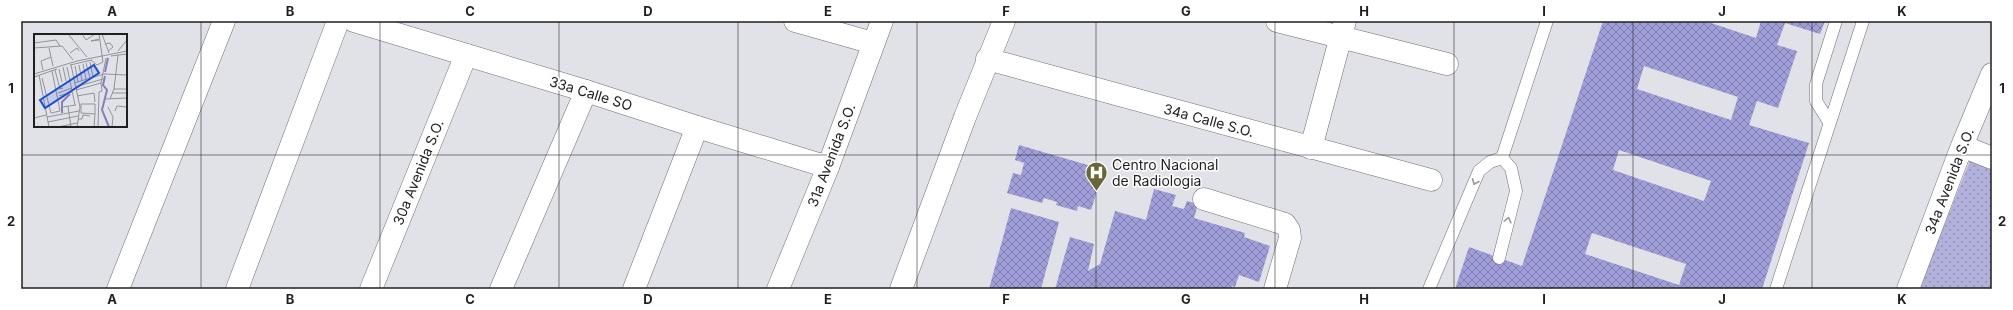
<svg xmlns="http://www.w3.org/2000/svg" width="2013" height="310" viewBox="0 0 2013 310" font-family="Inter,sans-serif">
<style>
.grass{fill:url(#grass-dots)}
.building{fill:url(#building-cross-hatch);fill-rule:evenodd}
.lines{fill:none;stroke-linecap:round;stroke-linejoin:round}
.service-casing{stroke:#6e6e74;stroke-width:13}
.minor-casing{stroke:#6e6e74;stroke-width:23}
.tertiary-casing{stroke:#6e6e74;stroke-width:23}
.service{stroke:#fff;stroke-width:12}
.minor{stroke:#fff;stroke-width:22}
.tertiary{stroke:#fff;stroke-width:22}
.oneway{stroke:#9a9a9c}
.grid{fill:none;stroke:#1f1f22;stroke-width:1;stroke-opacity:0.55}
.labels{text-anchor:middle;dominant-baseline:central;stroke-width:3;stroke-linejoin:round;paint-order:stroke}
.street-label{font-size:14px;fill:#1f1f22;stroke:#fff}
.poi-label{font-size:14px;fill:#1f1f22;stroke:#fff;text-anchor:start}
.inset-river{fill:none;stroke:#8481ba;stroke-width:2}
.inset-road{fill:none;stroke:#939399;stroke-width:1}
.view{fill:#1d4ed8;fill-opacity:0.15;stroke:#1d4ed8;stroke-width:2}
.inset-edge{fill:none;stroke:#1f1f22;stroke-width:2}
.neatline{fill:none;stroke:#1f1f22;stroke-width:1.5}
.grid-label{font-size:13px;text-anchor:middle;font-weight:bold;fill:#1f1f22}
</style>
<defs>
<pattern id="grass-dots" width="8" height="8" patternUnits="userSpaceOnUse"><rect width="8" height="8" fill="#b2b1db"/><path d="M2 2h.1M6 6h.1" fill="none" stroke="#908fb1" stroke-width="1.8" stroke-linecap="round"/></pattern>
<pattern id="building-cross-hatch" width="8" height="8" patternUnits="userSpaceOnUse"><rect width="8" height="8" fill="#a09ed9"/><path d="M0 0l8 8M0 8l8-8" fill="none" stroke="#8280b0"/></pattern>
</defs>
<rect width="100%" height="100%" fill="#e1e1e8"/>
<path class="grass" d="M1971,158L1992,166V289H1919Z"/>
<path class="building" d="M1603,21H1705L1756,38L1761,21H1825L1820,34L1785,23L1777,45L1797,51L1778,108L1757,101L1749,125L1809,143L1762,289H1455L1469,247L1522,266ZM1644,66L1738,97L1731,120L1637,89ZM1619,150L1711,181L1704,201L1613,170ZM1592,233L1686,264L1679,285L1585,254Z
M1019,145L1091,166L1088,175L1096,178L1093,189L1097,191L1091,210L1078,206L1077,211L1056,205L1057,202L1044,198L1042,203L1007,193L1013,173L1021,175L1024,163L1015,160Z
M1154,189L1176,195L1172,206L1184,209L1187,201L1198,204L1194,218L1245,233L1244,237L1270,246L1259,282L1239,275L1235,287L1232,286L1231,289H1055L1070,237L1094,244L1088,271L1100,264L1115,211L1146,220Z
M1011,208L1059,222L1041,289H989Z"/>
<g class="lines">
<defs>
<path id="service" d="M1829,122L1816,101V84L1836,21
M1502,158L1547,21
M1499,258L1516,191L1511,168L1502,158
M1429,289L1479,171L1490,162L1502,158
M1776,289L1863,21"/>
<path id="minor" d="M795,21L873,43
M1277,21L1447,64
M987,59L1431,180
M1962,146L1992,158
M1311,148L1345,21
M828,167L882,21
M1204,199L1285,224L1289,230L1290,238L1275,289
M118,289L224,21
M237,289L338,21
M371,289L466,55
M501,289L586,91
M634,289L697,127
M901,289L965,117L1004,21
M1908,289L1962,146L1992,74"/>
<path id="tertiary" d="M354,21L586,91L697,127L828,167L778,289"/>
</defs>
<use href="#service" class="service-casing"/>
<use href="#minor" class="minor-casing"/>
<use href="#tertiary" class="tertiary-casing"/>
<use href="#service" class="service"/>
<use href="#minor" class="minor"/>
<use href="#tertiary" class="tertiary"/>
</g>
<defs><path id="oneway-chevron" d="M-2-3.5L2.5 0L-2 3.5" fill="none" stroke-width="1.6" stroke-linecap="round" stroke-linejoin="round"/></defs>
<g class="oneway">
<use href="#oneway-chevron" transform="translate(1475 182) rotate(113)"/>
<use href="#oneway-chevron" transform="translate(1508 220) rotate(-76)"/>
</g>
<path class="grid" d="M201,21V289M380,21V289M559,21V289M738,21V289M917,21V289M1096,21V289M1275,21V289M1454,21V289M1633,21V289M1812,21V289M21,155H1992"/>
<defs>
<symbol id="hospital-pin" viewBox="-11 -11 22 30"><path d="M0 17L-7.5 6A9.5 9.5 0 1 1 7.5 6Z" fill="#686632" stroke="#fff"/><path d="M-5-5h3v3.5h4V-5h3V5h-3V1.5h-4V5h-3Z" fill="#fff"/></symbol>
</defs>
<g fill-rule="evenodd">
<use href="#hospital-pin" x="1084" y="160" width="25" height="34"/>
</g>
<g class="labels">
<g class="street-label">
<text transform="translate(591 93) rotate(17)">33a Calle SO</text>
<text transform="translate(1209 120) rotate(15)">34a Calle S.O.</text>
<text transform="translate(831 155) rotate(-69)">31a Avenida S.O.</text>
<text transform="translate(418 172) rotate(-68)">30a Avenida S.O.</text>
<text transform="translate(1949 181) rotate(-69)">34a Avenida S.O.</text>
</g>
<g class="poi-label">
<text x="1112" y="164">Centro Nacional<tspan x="1112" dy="16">de Radiologia</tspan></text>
</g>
</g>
<g transform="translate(34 34)">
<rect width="93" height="93" fill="#e1e1e8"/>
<path class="inset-river" d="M71,38L74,24M71,42L69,51L73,56L68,76L75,93M28,79V68L36,60"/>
<path class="inset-road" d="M34,0L53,23M48,0L52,6L61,0M68,0L75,19M65,5L57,7L65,6M0,9L22,6L26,12M71,10L76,9L79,13L74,17M0,14L28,12L39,26M15,14L19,32M84,17L93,6M36,19L43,14L45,17M77,22L93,20M57,26L63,31L69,28L65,0M56,28L59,43M52,29L56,44M49,30L52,45M36,31L58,26M37,31L46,73L43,93M45,31L48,47M41,32L44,48M29,33L32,47M33,33L41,71M25,35L28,48M9,36L7,27L17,23M21,36L26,55L29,54M0,40L43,27L93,17M5,41L15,93M0,43L23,35M8,44L17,79M40,49L70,40L93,41M41,53L69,45M80,55H93M42,56L67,49M24,59L38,54M78,59H93M25,62L38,58M43,62L60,59L61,68M71,65L93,64M76,65L80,55L84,21M34,72L37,93M28,73L42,71M74,73L79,83L78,93M81,77L83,72L93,73M17,79L26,77L18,37M13,83L45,77M0,84L12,81M44,85H48L49,81L56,82M14,88L44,82M24,93L43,89M60,93L61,80V70H47V79L61,80M64,93L65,58L68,57L67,49L72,24"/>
<path class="view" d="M60,31L65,39L11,74L6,66Z"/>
<rect width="93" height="93" class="inset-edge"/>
</g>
<rect width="2013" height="310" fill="none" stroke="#ffffff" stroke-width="44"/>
<rect x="22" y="22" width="1969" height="266" class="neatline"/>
<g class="grid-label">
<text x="112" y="16">A</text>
<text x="290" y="16">B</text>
<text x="470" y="16">C</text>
<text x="648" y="16">D</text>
<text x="828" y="16">E</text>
<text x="1006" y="16">F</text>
<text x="1186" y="16">G</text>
<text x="1364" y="16">H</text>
<text x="1544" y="16">I</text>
<text x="1722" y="16">J</text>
<text x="1902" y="16">K</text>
<text x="11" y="93">1</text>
<text x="2002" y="93">1</text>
<text x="11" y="226">2</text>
<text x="2002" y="226">2</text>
<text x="112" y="304">A</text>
<text x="290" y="304">B</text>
<text x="470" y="304">C</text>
<text x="648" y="304">D</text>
<text x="828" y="304">E</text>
<text x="1006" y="304">F</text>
<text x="1186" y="304">G</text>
<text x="1364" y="304">H</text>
<text x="1544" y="304">I</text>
<text x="1722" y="304">J</text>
<text x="1902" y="304">K</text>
</g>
</svg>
